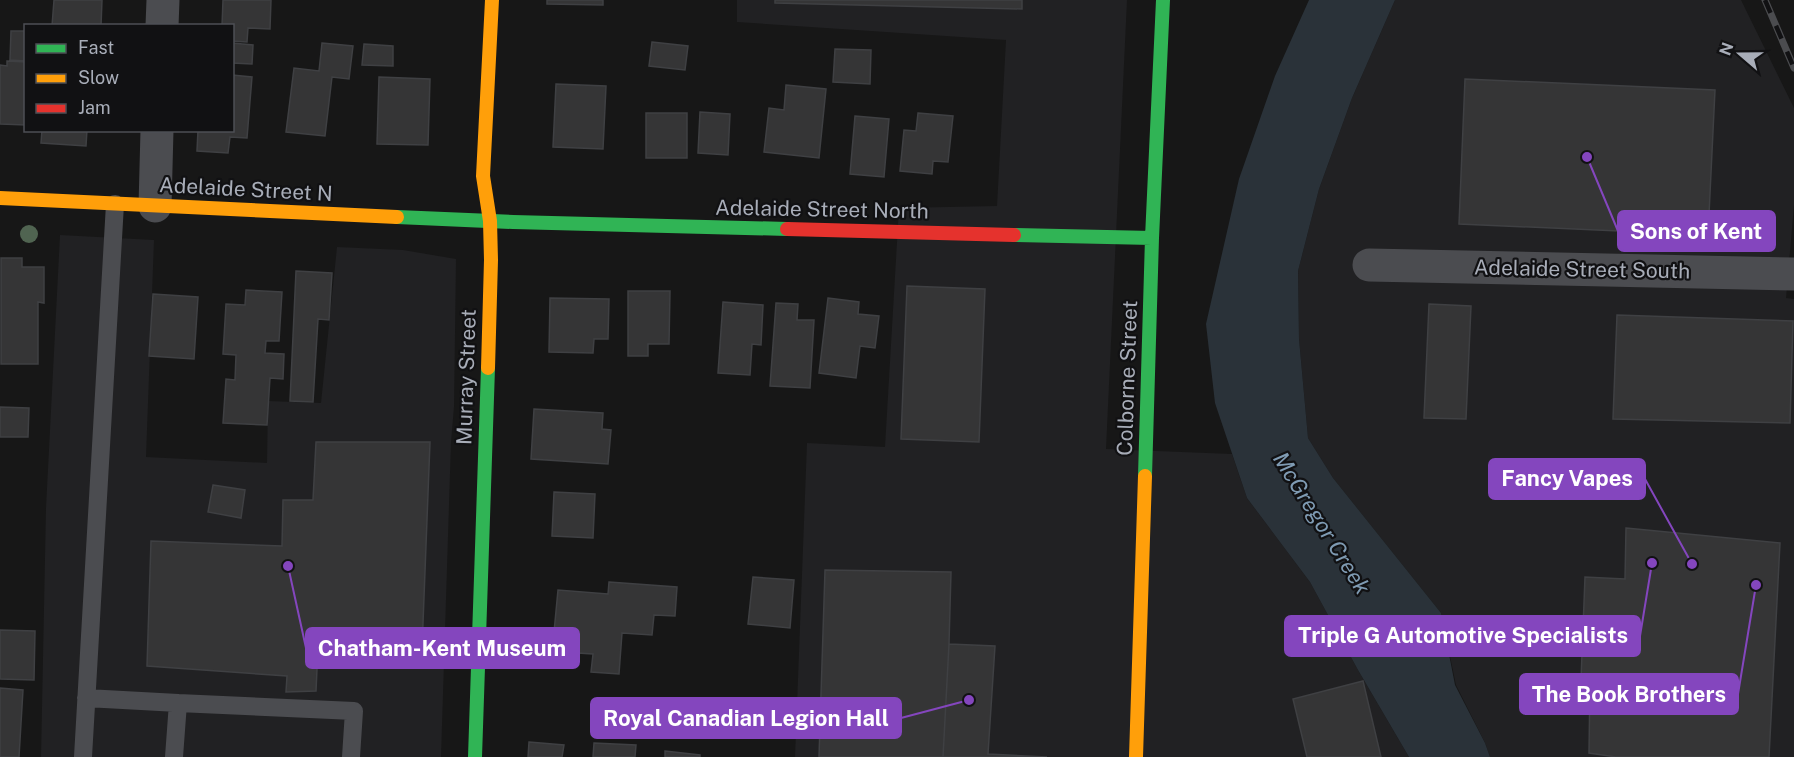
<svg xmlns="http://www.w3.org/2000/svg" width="1794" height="757" viewBox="0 0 1794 757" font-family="'Public Sans',sans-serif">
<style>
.built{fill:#212123}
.water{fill:#2a3239}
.building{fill:#353536;stroke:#3f4043;stroke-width:1.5}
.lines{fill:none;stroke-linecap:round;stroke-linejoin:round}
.lane{stroke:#4b4c50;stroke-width:18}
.street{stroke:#4b4c50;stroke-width:33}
.fast{stroke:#30b455;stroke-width:14}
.slow{stroke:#ff9f0a;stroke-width:14}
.jam{stroke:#e5322d;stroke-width:14}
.rail-casing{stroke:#4b4c4f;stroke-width:7}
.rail{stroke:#111113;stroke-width:4.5;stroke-dasharray:14;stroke-linecap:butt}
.tree{fill:#506451}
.labels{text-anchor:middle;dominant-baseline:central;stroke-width:4.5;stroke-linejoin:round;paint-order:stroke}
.street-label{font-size:21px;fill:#a8adb8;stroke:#111113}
.water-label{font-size:22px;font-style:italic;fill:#7f9bb3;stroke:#111113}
.leader{fill:none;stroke:#8446be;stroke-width:2}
.callout-dot{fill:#8446be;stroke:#111113;stroke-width:2}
.callout{fill:#8446be;stroke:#8446be;stroke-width:2}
.callout-label{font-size:22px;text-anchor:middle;font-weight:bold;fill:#fff}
</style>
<rect width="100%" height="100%" fill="#171717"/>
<path class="built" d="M737,0H1127L1106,449L1232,454L1247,498L1310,582L1358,670L1409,757H795L807,443L885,447L899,208L997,206L1006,40L737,22Z
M1395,0H1741L1794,108V205L1786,298L1794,299V757H1490L1485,743L1456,685L1441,613L1333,478L1308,438L1299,339L1298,271L1319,189L1352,98Z
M60,235L154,240L146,457L267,463L268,401L321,403L337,247L403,250L456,259L454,407L451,442L441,757H41L46,508Z"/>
<path class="water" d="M1309,0H1395L1352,98L1319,189L1298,271L1299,339L1308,438L1333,478L1441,613L1455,685L1485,743L1490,757H1409L1358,670L1310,582L1247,498L1215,403L1206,324L1239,179L1275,76Z"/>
<path class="building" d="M54,0H102L101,26H52Z
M223,0H271L270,29L248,28L247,42L232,41V26H222Z
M547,0H603V5L547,4Z
M775,0H1022V9L775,3Z
M11,31H26V61L10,60Z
M652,42L688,46L685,70L649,66Z
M232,43L253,45L252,64L232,63Z
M322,43L353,46L349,79L332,77L325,136L286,132L294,68L319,71Z
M364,44L393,46V66L362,65Z
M835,49L871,50L870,84L833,82Z
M7,61L26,62V125L0,124V65L7,66Z
M232,75L252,77L247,138L230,137L228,153L197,151L198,130H232Z
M379,77L430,79L428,145L377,144Z
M1465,79L1715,90L1708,235L1459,224Z
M556,84L606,86L603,149L553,147Z
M786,85L826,89L819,158L764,152L769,108L784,110Z
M700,112L730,114L728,155L698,153Z
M646,113H687V158H646Z
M918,113L953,116L948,162L933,161L932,174L900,171L904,130L916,131Z
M855,116L889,119L884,177L850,174Z
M42,130H87L86,146L41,143Z
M1,258H22V267H44V303L38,302V364H1Z
M296,271L332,273L329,320L318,319L313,402L290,401Z
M907,286L985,289L979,442L901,439Z
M246,290L282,292L279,341H266L265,353L284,354L283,379L270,378L267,425L223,423L226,379L235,380L236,355L223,354L226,304L245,305Z
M628,291H670L669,344H648V356H628Z
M153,294L198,297L194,359L149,356Z
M550,298L609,299L608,339H594L593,353L549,352Z
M828,298L859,302L858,314L879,316L875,348L860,346L856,378L819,373Z
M723,302L763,305L761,345L752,344L750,375L718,373Z
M776,303L798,304L797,320H814L810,388L770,386Z
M1429,304L1471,306L1466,419L1424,418Z
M1617,315L1793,321L1790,423L1613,419Z
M0,407L29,408L28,437H0Z
M534,409L603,413L602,429L611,430L608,464L531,459Z
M316,442H430L422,649L318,647L316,691L286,692L287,676L147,666L151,541L282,546L283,500H313Z
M213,485L245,490L241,518L208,512Z
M554,492L595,494L593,538L552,536Z
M1626,528L1780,543L1769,757H1616L1589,753L1590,682L1581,680L1585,577L1625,579Z
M825,570L951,572L949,644L943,757H819Z
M753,577L794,580L790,628L748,624Z
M609,582L677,587L675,616L654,615L652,635L622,633L619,674L591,672L593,654L562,652L564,633L554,632L558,590L608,594Z
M0,630L35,631L34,680L0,679Z
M949,644L995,646L988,754L1047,757H943Z
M1363,681L1381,757H1307L1293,699Z
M0,688L23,690L19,757H0Z
M529,742L564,745L562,757H528Z
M594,743L636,745L635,757H593Z
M665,751L700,755V757H665Z"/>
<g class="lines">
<path class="lane" d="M86,698L178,703L174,757
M178,703L354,711L351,757
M83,757L115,204"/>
<path class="street" d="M162,26L163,0
M155,206L157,130
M1369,265L1794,274"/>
<path class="fast" d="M397,217L513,222L787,229
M1014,235L1152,238
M1145,476L1152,238L1163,0
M475,757L488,368"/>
<path class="slow" d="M0,198L397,217
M488,368L491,260L490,221L483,176L492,0
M1136,757L1145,476"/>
<path class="jam" d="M787,229L1014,235"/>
<defs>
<path id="rail" d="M1765,0L1794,68"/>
</defs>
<use href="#rail" class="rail-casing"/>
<use href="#rail" class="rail"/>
</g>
<circle class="tree" cx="29" cy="234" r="9"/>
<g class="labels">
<g class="street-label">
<text transform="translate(246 189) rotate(3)">Adelaide Street N</text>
<text transform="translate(822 209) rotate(1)">Adelaide Street North</text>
<text transform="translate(1582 269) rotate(1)">Adelaide Street South</text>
<text transform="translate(466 377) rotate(-88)">Murray Street</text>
<text transform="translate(1127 378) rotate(-88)">Colborne Street</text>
</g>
<g class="water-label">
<text transform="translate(1322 523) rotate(58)">McGregor Creek</text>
</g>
</g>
<path class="leader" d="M1587 157L1618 231M1692 564L1645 479M1652 563L1640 636M288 566L306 648M1756 585L1738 694M969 700L901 718"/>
<g class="callout-dot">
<circle cx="1587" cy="157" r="6"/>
<circle cx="1692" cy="564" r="6"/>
<circle cx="1652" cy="563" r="6"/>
<circle cx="288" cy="566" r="6"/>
<circle cx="1756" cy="585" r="6"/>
<circle cx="969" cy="700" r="6"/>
</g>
<g class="callout">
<rect x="1618" y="211" width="157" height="40" rx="6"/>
<rect x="1489" y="459" width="156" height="40" rx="6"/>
<rect x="1285" y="616" width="355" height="40" rx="6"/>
<rect x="306" y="628" width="273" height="40" rx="6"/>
<rect x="1520" y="674" width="218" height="40" rx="6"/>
<rect x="591" y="698" width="310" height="40" rx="6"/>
</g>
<g class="callout-label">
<text x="1696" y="239">Sons of Kent</text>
<text x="1567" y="486">Fancy Vapes</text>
<text x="1463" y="643">Triple G Automotive Specialists</text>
<text x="442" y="656">Chatham-Kent Museum</text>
<text x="1629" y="702">The Book Brothers</text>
<text x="746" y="726">Royal Canadian Legion Hall</text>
</g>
<rect x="24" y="24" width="210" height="108" fill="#111113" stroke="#4d4f55" stroke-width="1.5"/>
<rect x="36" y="44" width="30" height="9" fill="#30b455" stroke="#4d4f55" stroke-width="1.5"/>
<text x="78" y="54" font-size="18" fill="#a8adb8">Fast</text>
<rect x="36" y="74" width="30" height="9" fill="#ff9f0a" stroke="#4d4f55" stroke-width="1.5"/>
<text x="78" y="84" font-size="18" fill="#a8adb8">Slow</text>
<rect x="36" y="104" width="30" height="9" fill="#e5322d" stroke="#4d4f55" stroke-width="1.5"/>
<text x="78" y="114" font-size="18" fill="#a8adb8">Jam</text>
<g transform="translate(1740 54) rotate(290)" stroke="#111113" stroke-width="4.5" paint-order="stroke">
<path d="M0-4.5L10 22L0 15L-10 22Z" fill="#a8adb8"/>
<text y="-9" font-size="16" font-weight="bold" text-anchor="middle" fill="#a8adb8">N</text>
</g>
</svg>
